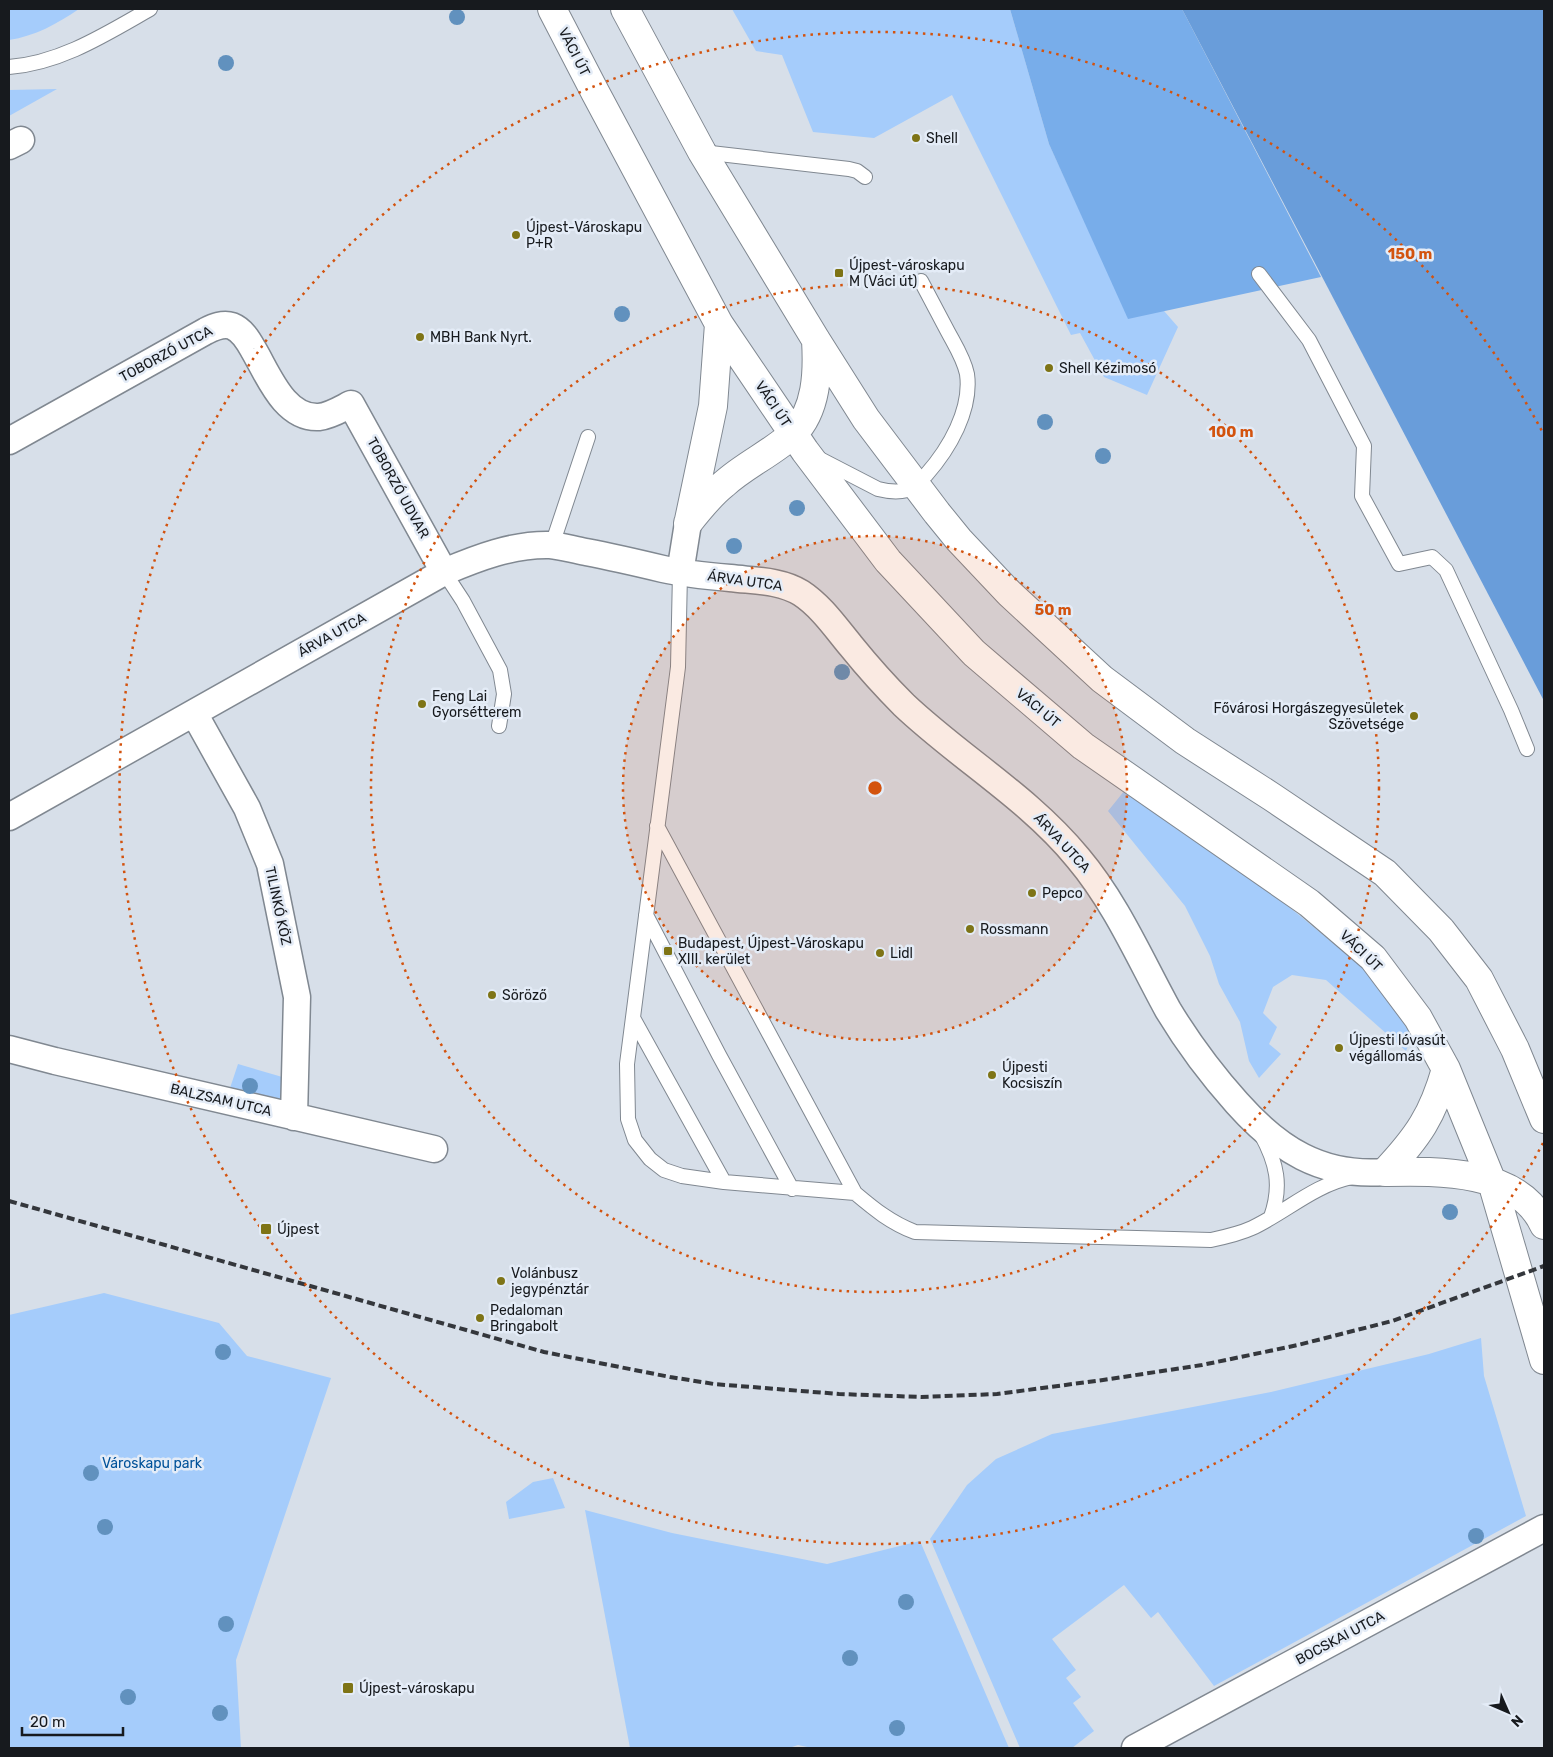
<svg xmlns="http://www.w3.org/2000/svg" width="1553" height="1757" viewBox="0 0 1553 1757" font-family="Rubik,sans-serif">
<style>
.green{fill:#a5ccfb}
.forest{fill:#78adea}
.water{fill:#699dda}
.lines{fill:none;stroke-linecap:round;stroke-linejoin:round}
.service-casing{stroke:#808891;stroke-width:16}
.minor-casing{stroke:#808891;stroke-width:29}
.primary-casing{stroke:#808891;stroke-width:30}
.service{stroke:#fff;stroke-width:14}
.minor{stroke:#fff;stroke-width:26}
.primary{stroke:#fff;stroke-width:28}
.rail{stroke:#34373c;stroke-width:4;stroke-dasharray:8 4;stroke-linecap:butt}
.tree{fill:#6191be}
.ring{fill:none;stroke:#d3530e;stroke-width:2.5;stroke-dasharray:2.5 5}
.poi-dot{fill:#7e7416;stroke:#e4ecf7;stroke-width:2}
.labels{text-anchor:middle;dominant-baseline:central;stroke-width:5;stroke-linejoin:round;paint-order:stroke}
.street-label{font-size:14px;fill:#171a1e;stroke:#e4ecf7}
.poi-label{font-size:14px;fill:#171a1e;stroke:#e4ecf7;text-anchor:start}
.park-label{font-size:14px;fill:#00529a;stroke:#e4ecf7}
.centre{fill:#d3530e;stroke:#e4ecf7;stroke-width:2.5}
.ring-label{font-size:15px;text-anchor:middle;font-weight:bold;fill:#d3530e;stroke:#e4ecf7;stroke-width:5;stroke-linejoin:round;paint-order:stroke}
</style>
<rect width="100%" height="100%" fill="#d7dfe9"/>
<path class="green" d="M9,9H79C57,24 35,36 9,40Z
M732,9H1010L1049,144L1083,218L1178,327L1147,395L1104,377L1080,333L1071,335L952,95L874,138L813,132L782,55L756,51Z
M57,89L9,116V90Z
M1125,790L1241,869L1299,915L1362,967L1414,1030L1406,1051L1326,980L1292,975L1273,987L1263,1013L1277,1027L1269,1044L1281,1054L1259,1078L1249,1061L1240,1022L1219,984L1210,956L1185,906L1108,811Z
M238,1064L289,1079V1106L229,1091Z
M104,1293L219,1323L247,1356L331,1378L236,1660L241,1748H9V1315Z
M1481,1338L1484,1376L1526,1516L1214,1686L1158,1612L1151,1618L1124,1585L1052,1639L1076,1670L1066,1678L1081,1697L1073,1703L1094,1731L1072,1748H1020L930,1539L967,1485L996,1459L1052,1434L1271,1392L1429,1354Z
M553,1478L565,1508L509,1519L506,1502L533,1482Z
M585,1510L672,1533L827,1564L920,1541L1009,1748H812L798,1745L789,1748H630Z"/>
<path class="forest" d="M1010,9H1182L1321,277L1128,319L1049,144Z"/>
<path class="water" d="M1182,9H1544V701Z"/>
<g class="lines">
<defs>
<path id="service" d="M9,67C61,63 106,34 150,9
M702,152L849,169L857,171L865,177
M1259,274L1309,340L1364,446L1362,496L1399,564L1432,557L1446,570L1511,710L1527,749
M818,458L878,489C890,492 904,494 915,486C919,483 922,478 926,475C949,449 972,410 967,374C964,359 955,345 948,332C939,315 930,298 921,281
M552,545L588,437
M444,572L463,601L500,670L504,694L499,726
M680,573L678,667L627,1064L628,1119L635,1140L650,1159L664,1170L682,1176L724,1182L855,1193
M657,826L855,1193C874,1209 891,1223 915,1232L1211,1240C1225,1237 1239,1234 1252,1228C1286,1212 1314,1185 1352,1177
M646,915L719,1055L792,1189
M633,1018L724,1182
M1261,1134C1277,1163 1282,1186 1271,1217"/>
<path id="minor" d="M9,146L21,140
M9,441L206,331C214,327 223,323 232,326C242,330 248,340 253,349C268,374 284,419 319,417C330,416 341,409 351,404L444,572
M680,573L688,523
M194,713L247,808L270,864L297,997L294,1117
M9,817L444,572C477,558 513,544 550,545C562,546 574,550 586,552C612,557 638,563 663,569C685,574 707,576 730,578C754,581 780,580 801,593C821,606 836,628 851,646C868,667 885,686 904,705C960,758 1029,798 1078,858C1116,903 1140,959 1168,1010C1188,1043 1211,1074 1237,1103C1278,1149 1321,1177 1385,1172
M9,1049L55,1061L434,1149
M1135,1748L1544,1528"/>
<path id="primary" d="M552,9L595,92L719,324L805,451L888,561L974,653L1083,746L1309,903L1373,958L1418,1018L1446,1069L1492,1182L1544,1360
M625,9L702,152L816,340L866,419L937,513L959,540L1009,593L1102,679L1185,741L1272,797L1385,873L1441,930L1479,979L1515,1049L1544,1119
M689,520L713,406L719,324
M688,523C699,509 710,495 724,484C745,465 772,453 793,434C817,410 818,372 816,340
M1385,1172C1437,1171 1519,1169 1544,1225
M1385,1172C1418,1137 1433,1115 1446,1069"/>
</defs>
<use href="#service" class="service-casing"/>
<use href="#minor" class="minor-casing"/>
<use href="#primary" class="primary-casing"/>
<use href="#service" class="service"/>
<use href="#minor" class="minor"/>
<use href="#primary" class="primary"/>
<path class="rail" d="M9,1201L544,1352L670,1377L714,1384L839,1394L921,1397L997,1394L1103,1380L1202,1365L1298,1345L1392,1321L1544,1266"/>
</g>
<g class="tree">
<circle cx="457" cy="17" r="8"/>
<circle cx="226" cy="63" r="8"/>
<circle cx="622" cy="314" r="8"/>
<circle cx="1045" cy="422" r="8"/>
<circle cx="1103" cy="456" r="8"/>
<circle cx="797" cy="508" r="8"/>
<circle cx="734" cy="546" r="8"/>
<circle cx="842" cy="672" r="8"/>
<circle cx="250" cy="1086" r="8"/>
<circle cx="1450" cy="1212" r="8"/>
<circle cx="223" cy="1352" r="8"/>
<circle cx="91" cy="1473" r="8"/>
<circle cx="105" cy="1527" r="8"/>
<circle cx="1476" cy="1536" r="8"/>
<circle cx="906" cy="1602" r="8"/>
<circle cx="226" cy="1624" r="8"/>
<circle cx="850" cy="1658" r="8"/>
<circle cx="128" cy="1697" r="8"/>
<circle cx="220" cy="1713" r="8"/>
<circle cx="897" cy="1728" r="8"/>
</g>
<circle cx="875" cy="788" r="252" fill="#d3530e" fill-opacity=".12"/>
<g class="ring">
<circle cx="875" cy="788" r="252"/>
<circle cx="875" cy="788" r="504"/>
<path d="M1543 1143A756 756 0 1 1 1543 433"/>
</g>
<g class="poi-dot">
<circle cx="916" cy="138" r="5"/>
<circle cx="516" cy="235" r="5"/>
<rect x="834" y="268" width="10" height="10" rx="2.5"/>
<circle cx="420" cy="337" r="5"/>
<circle cx="1049" cy="368" r="5"/>
<circle cx="422" cy="704" r="5"/>
<circle cx="1414" cy="716" r="5"/>
<circle cx="1032" cy="893" r="5"/>
<circle cx="970" cy="929" r="5"/>
<rect x="663" y="946" width="10" height="10" rx="2.5"/>
<circle cx="880" cy="953" r="5"/>
<circle cx="492" cy="995" r="5"/>
<circle cx="1339" cy="1048" r="5"/>
<circle cx="992" cy="1075" r="5"/>
<rect x="260" y="1223" width="12" height="12" rx="2.5"/>
<circle cx="501" cy="1281" r="5"/>
<circle cx="480" cy="1318" r="5"/>
<rect x="342" y="1682" width="12" height="12" rx="2.5"/>
</g>
<g class="labels">
<g class="street-label">
<text transform="translate(574 52) rotate(63)">VÁCI ÚT</text>
<text transform="translate(166 354) rotate(-28)">TOBORZÓ UTCA</text>
<text transform="translate(773 404) rotate(56)">VÁCI ÚT</text>
<text transform="translate(398 488) rotate(61)">TOBORZÓ UDVAR</text>
<text transform="translate(745 581) rotate(8)">ÁRVA UTCA</text>
<text transform="translate(332 635) rotate(-29)">ÁRVA UTCA</text>
<text transform="translate(1038 708) rotate(40)">VÁCI ÚT</text>
<text transform="translate(1062 843) rotate(47)">ÁRVA UTCA</text>
<text transform="translate(278 906) rotate(78)">TILINKÓ KÖZ</text>
<text transform="translate(1361 951) rotate(44)">VÁCI ÚT</text>
<text transform="translate(221 1100) rotate(13)">BALZSAM UTCA</text>
<text transform="translate(1340 1638) rotate(-28)">BOCSKAI UTCA</text>
</g>
<g class="poi-label">
<text x="926" y="138">Shell</text>
<text x="526" y="227">Újpest-Városkapu<tspan x="526" dy="16">P+R</tspan></text>
<text x="849" y="265">Újpest-városkapu<tspan x="849" dy="16">M (Váci út)</tspan></text>
<text x="430" y="337">MBH Bank Nyrt.</text>
<text x="1059" y="368">Shell Kézimosó</text>
<text x="432" y="696">Feng Lai<tspan x="432" dy="16">Gyorsétterem</tspan></text>
<text x="1404" y="708" text-anchor="end">Fővárosi Horgászegyesületek<tspan x="1404" dy="16">Szövetsége</tspan></text>
<text x="1042" y="893">Pepco</text>
<text x="980" y="929">Rossmann</text>
<text x="678" y="943">Budapest, Újpest-Városkapu<tspan x="678" dy="16">XIII. kerület</tspan></text>
<text x="890" y="953">Lidl</text>
<text x="502" y="995">Söröző</text>
<text x="1349" y="1040">Újpesti lóvasút<tspan x="1349" dy="16">végállomás</tspan></text>
<text x="1002" y="1067">Újpesti<tspan x="1002" dy="16">Kocsiszín</tspan></text>
<text x="277" y="1229">Újpest</text>
<text x="511" y="1273">Volánbusz<tspan x="511" dy="16">jegypénztár</tspan></text>
<text x="490" y="1310">Pedaloman<tspan x="490" dy="16">Bringabolt</tspan></text>
<text x="359" y="1688">Újpest-városkapu</text>
</g>
<g class="park-label">
<text x="152" y="1463">Városkapu park</text>
</g>
</g>
<circle cx="875" cy="788" r="8" class="centre"/>
<g class="ring-label">
<text x="1410" y="259">150 m</text>
<text x="1231" y="437">100 m</text>
<text x="1053" y="615">50 m</text>
</g>
<rect width="1553" height="1757" fill="none" stroke="#171a1e" stroke-width="20"/>
<g transform="translate(1508 1712) rotate(135)" stroke="#e4ecf7" stroke-width="4" paint-order="stroke">
<path d="M0-4L9 19L0 12L-9 19Z" fill="#171a1e"/>
<text y="-8" font-size="14" font-weight="bold" text-anchor="middle" fill="#171a1e">N</text>
</g>
<path d="M22 1727v8h101v-8" fill="none" stroke="#171a1e" stroke-width="2.5"/>
<text x="30" y="1727" font-size="15" fill="#171a1e" stroke="#e4ecf7" stroke-width="4" paint-order="stroke">20 m</text>
</svg>
